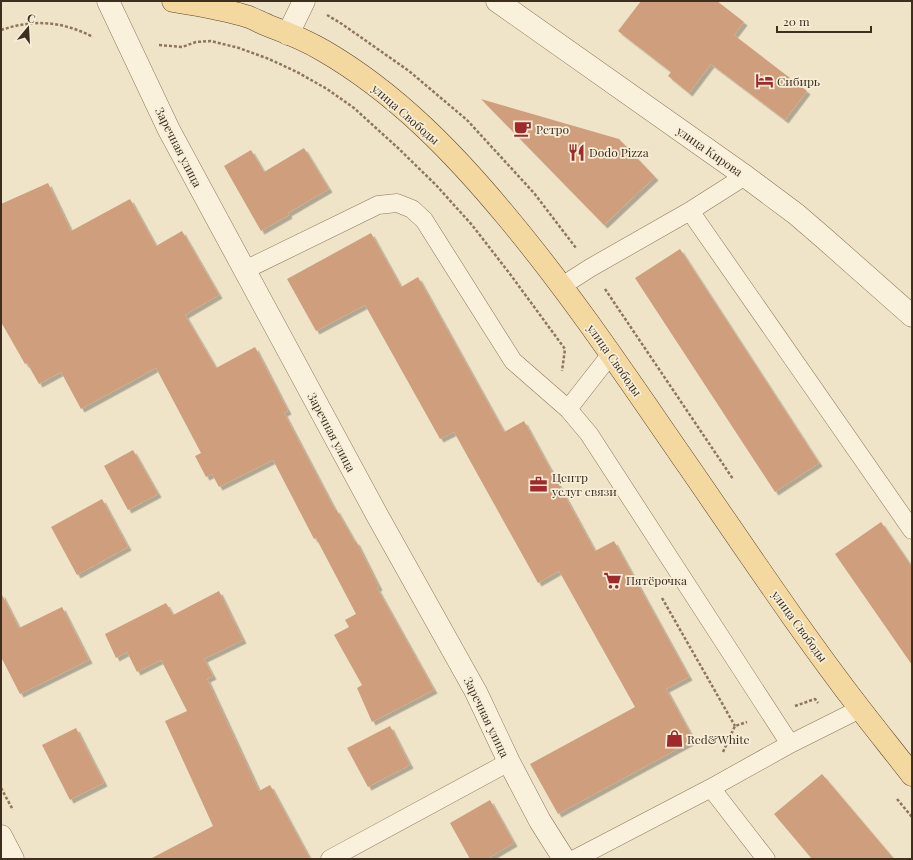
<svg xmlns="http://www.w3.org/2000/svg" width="913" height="860" viewBox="0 0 913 860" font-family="'Playfair Display',serif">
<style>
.building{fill:#cf9f7d;filter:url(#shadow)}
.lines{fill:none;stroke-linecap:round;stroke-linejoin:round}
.service-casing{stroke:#8d765c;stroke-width:19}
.minor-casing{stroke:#8d765c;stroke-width:23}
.tertiary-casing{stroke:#8d765c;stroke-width:23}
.primary-casing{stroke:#5b4430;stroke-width:23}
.path{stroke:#8d765c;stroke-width:2.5;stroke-dasharray:3 2;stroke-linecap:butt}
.service{stroke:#faf1dc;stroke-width:18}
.minor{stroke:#faf1dc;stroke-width:22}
.tertiary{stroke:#faf1dc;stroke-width:22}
.primary{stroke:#f3d9a0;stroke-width:22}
.labels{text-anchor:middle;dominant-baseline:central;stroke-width:3.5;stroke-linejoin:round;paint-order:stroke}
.poi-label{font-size:12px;fill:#3d2e20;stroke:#f7eed8;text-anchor:start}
.street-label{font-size:12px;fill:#3d2e20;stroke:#f7eed8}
</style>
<defs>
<filter id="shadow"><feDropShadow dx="3.5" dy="3.5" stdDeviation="0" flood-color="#0004"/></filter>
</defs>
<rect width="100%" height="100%" fill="#f0e4c8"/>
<path class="building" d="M641,1H717L744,22L734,35L807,91L785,120L711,64L689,93L668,76L671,72L618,31Z
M481,99L619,139L655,177L604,225Z
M304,148L329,189L288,213L289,215L261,231L224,166L251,150L264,172Z
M48,183L71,231L130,199L156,246L182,231L219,295L185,315L216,368L255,347L288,411L284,413L335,510L336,509L355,542L356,541L379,587L377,588L434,690L372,722L357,688L362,685L334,635L349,627L345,620L356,614L316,538L314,539L273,460L219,487L212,474L206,477L195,456L201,453L156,368L81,409L61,372L39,384L27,363L25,364L1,322V204Z
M371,233L401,287L418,277L504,432L524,421L595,551L614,541L689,677L666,689L694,740L558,814L530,764L635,707L559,571L538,583L454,432L440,439L365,305L316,331L287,279Z
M680,249L819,463L775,492L635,278Z
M133,450L158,494L128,510L104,466Z
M102,499L128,547L77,575L51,527Z
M881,522L912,567V665L835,554Z
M219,591L243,640L204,659L213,676L207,679L259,791L270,785L310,859H150L213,826L165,721L187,711L161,660L137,672L127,652L116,658L105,634L166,603L173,615Z
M1,593L19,628L62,607L89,660L20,694L1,657Z
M390,726L410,765L368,787L347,748Z
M76,728L104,783L70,800L42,745Z
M822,774L894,859H812L774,814Z
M490,800L514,843L487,859H470L450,823Z"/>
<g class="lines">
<defs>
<path id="service" d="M690,211L912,530
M245,270L378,205L397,203L412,209L424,220L513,361L568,409L589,434L790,744
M562,286L590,268L690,211L745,176
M568,409L611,354
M711,788L766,859
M330,859L509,762
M575,859L711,788L790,744L860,709"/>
<path id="minor" d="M108,1L169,130L377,515L476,692L509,762L540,821L564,859
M497,1L745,176L796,214L825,239L912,316
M288,34L304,1"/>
<path id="tertiary" d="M1,836L13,859"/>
<path id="primary" d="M173,1C198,5 224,9 249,17C256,20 262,23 269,26C288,33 307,41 324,51C396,93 454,153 507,217C573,296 630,382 689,467C745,548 800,631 861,710C878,732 895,753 912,775"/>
</defs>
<use href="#service" class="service-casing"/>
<use href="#minor" class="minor-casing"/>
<use href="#tertiary" class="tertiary-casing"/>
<use href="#primary" class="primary-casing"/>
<path class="path" d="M327,15L342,24L409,71L467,120L534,193L576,248
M1,30C34,19 62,21 93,37
M159,45L182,47L196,42L211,41L239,48L269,59L297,72L327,89L354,108L398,148L436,185L472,225L510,274L565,349L562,371
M605,289L733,479
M662,598L735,726
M795,706L815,699L818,703
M723,752L735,726L747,722
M1,788L13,810
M897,799L912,817"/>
<use href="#service" class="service"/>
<use href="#minor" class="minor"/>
<use href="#tertiary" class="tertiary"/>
<use href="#primary" class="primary"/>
</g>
<defs>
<symbol id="hotel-bare" viewBox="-9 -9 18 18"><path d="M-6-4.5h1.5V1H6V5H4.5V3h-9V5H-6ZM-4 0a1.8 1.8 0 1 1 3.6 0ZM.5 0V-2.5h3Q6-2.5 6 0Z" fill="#9e2a2b" stroke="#f7eed8" stroke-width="2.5" paint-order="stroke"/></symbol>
<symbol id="cafe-bare" viewBox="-9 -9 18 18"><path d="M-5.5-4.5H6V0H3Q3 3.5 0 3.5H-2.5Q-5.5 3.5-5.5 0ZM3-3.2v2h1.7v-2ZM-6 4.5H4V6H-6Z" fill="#9e2a2b" stroke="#f7eed8" stroke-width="2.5" paint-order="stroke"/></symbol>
<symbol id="restaurant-bare" viewBox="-9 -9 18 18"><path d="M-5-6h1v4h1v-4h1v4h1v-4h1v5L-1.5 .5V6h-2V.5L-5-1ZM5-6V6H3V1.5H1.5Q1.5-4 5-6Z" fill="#9e2a2b" stroke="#f7eed8" stroke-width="2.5" paint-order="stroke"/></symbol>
<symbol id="office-bare" viewBox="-9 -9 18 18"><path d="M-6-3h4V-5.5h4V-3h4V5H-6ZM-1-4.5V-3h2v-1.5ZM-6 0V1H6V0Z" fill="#9e2a2b" stroke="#f7eed8" stroke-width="2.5" paint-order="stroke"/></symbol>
<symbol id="supermarket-bare" viewBox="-9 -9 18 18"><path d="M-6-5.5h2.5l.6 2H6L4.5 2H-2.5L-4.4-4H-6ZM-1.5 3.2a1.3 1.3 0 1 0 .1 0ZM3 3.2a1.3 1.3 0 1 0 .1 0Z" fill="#9e2a2b" stroke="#f7eed8" stroke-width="2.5" paint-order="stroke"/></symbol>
<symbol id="shop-bare" viewBox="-9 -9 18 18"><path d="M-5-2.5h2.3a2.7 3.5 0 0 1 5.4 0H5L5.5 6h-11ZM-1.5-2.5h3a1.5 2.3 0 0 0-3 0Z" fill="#9e2a2b" stroke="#f7eed8" stroke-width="2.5" paint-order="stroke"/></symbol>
</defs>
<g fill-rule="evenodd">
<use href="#hotel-bare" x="752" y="68" width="25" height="25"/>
<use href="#cafe-bare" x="510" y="116" width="25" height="25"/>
<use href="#restaurant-bare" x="564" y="140" width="25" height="25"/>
<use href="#office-bare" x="526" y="472" width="25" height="25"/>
<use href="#supermarket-bare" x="600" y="568" width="25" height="25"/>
<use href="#shop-bare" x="662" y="726" width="25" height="25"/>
</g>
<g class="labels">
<g class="poi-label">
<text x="777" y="81">Сибирь</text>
<text x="536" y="129">Ретро</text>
<text x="589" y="152">Dodo Pizza</text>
<text x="552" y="477">Центр<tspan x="552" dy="14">услуг связи</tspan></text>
<text x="626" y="580">Пятёрочка</text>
<text x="687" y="739">Red&amp;White</text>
</g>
<g class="street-label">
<text transform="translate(406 114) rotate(41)">улица Свободы</text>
<text transform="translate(179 147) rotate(63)">Заречная улица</text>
<text transform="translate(710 151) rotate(35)">улица Кирова</text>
<text transform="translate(615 360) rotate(55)">улица Свободы</text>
<text transform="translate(332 432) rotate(62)">Заречная улица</text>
<text transform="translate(800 626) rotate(54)">улица Свободы</text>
<text transform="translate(487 717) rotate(64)">Заречная улица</text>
</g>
</g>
<rect width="913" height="860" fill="none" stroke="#3d2e20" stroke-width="4"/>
<g transform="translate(28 28) rotate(18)" stroke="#f7eed8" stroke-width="3" paint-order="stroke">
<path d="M0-3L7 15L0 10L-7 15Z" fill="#3d2e20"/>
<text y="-6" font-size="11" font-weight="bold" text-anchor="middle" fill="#3d2e20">С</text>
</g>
<path d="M777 26v6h94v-6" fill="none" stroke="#3d2e20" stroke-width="2"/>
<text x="783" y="26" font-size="12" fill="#3d2e20" stroke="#f7eed8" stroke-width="3" paint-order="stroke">20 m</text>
</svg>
